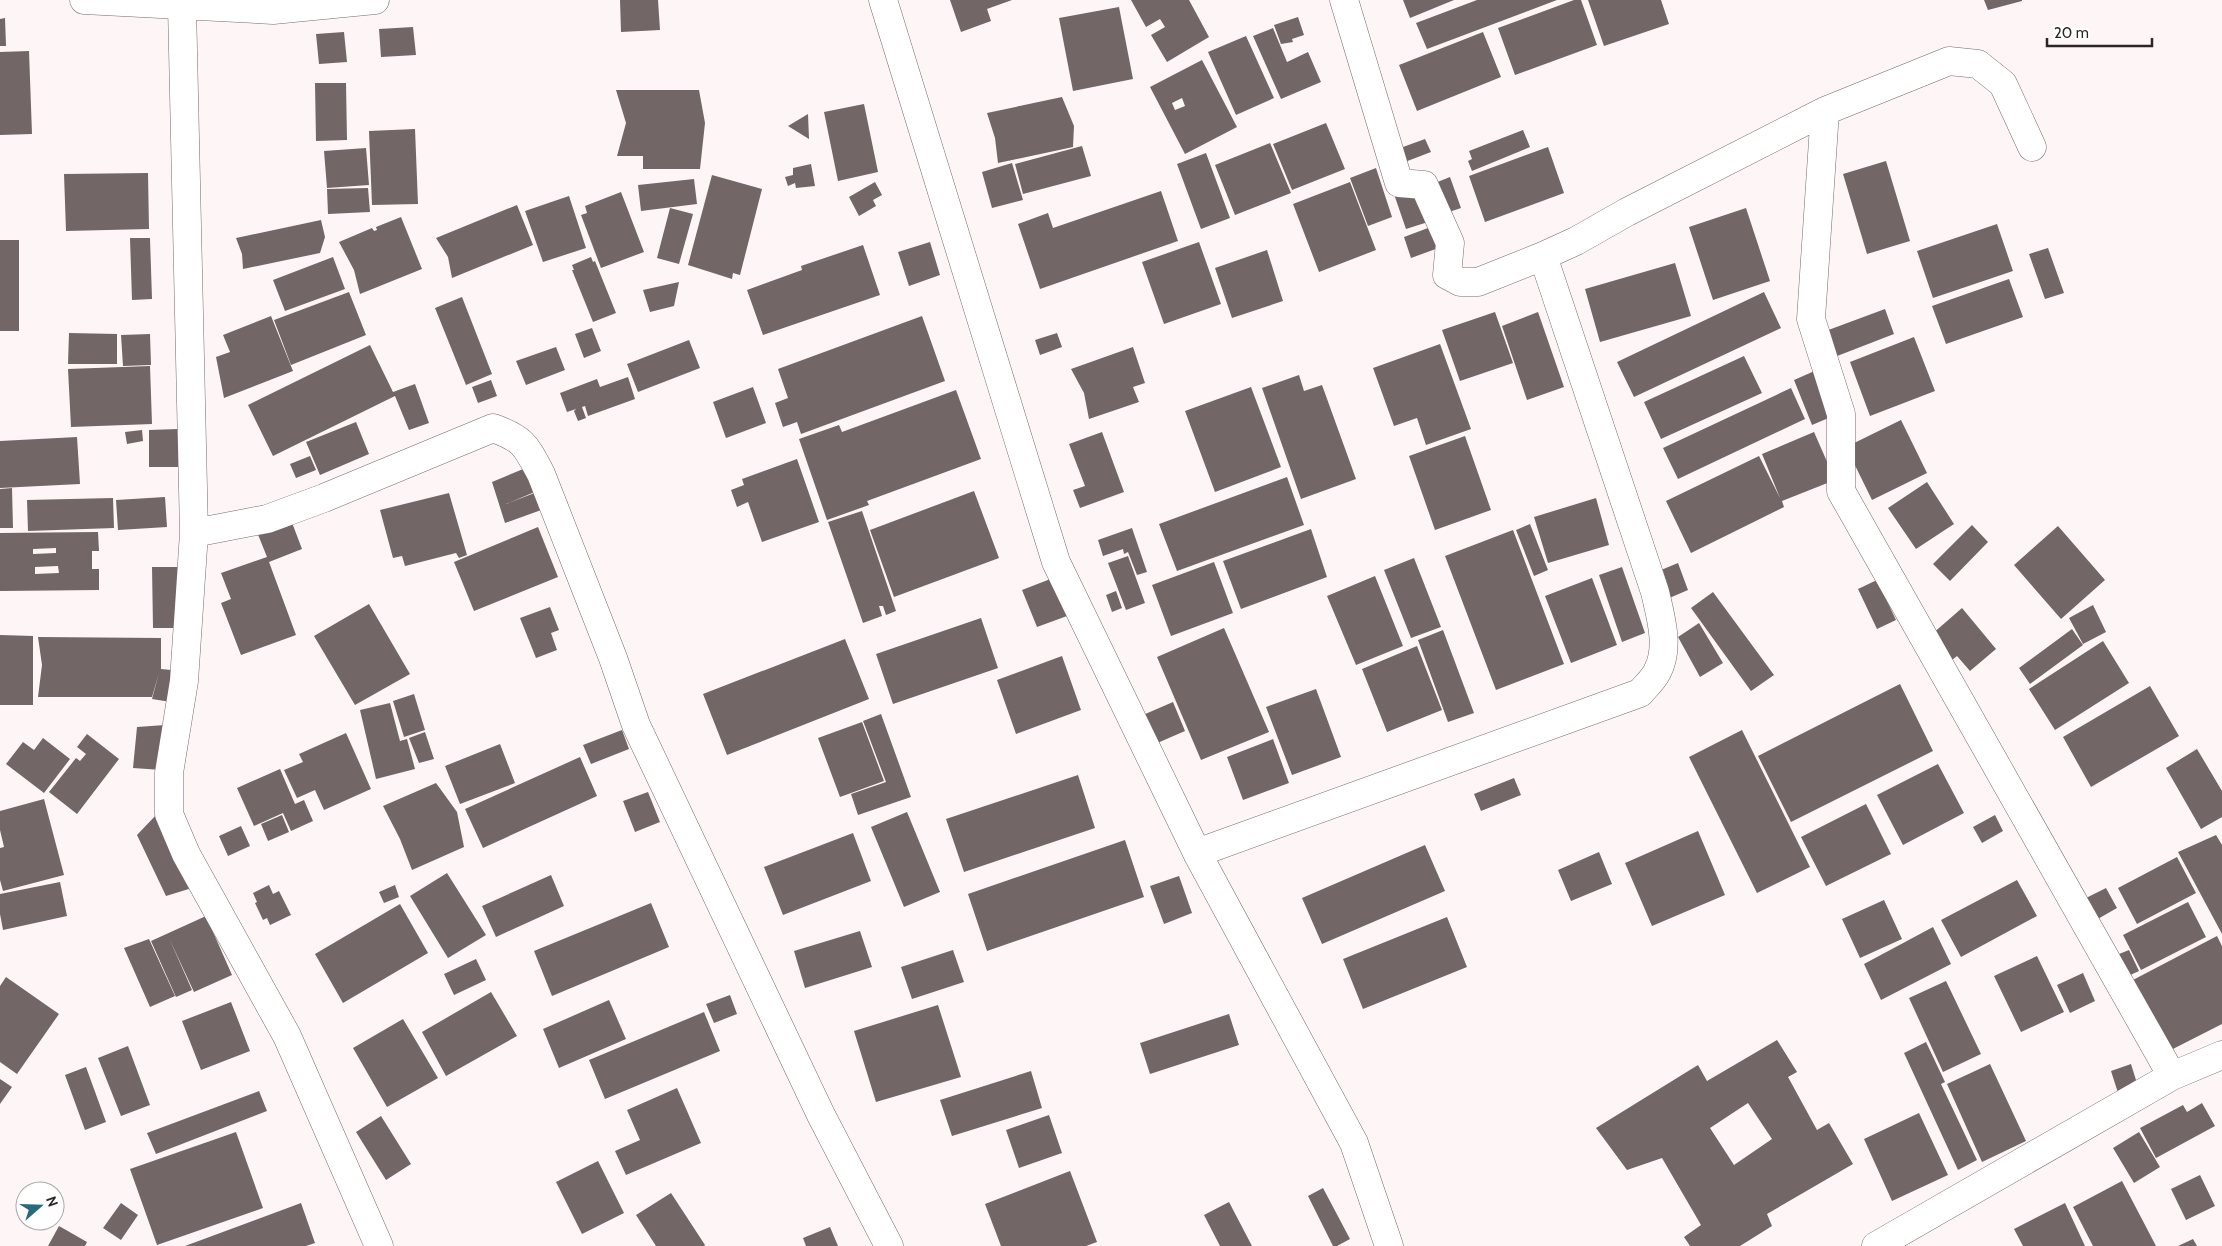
<svg xmlns="http://www.w3.org/2000/svg" width="2222" height="1246" viewBox="0 0 2222 1246" font-family="Cabin,sans-serif">
<style>
.building{fill:#726667;fill-rule:evenodd}
.lines{fill:none;stroke-linecap:round;stroke-linejoin:round}
.street-casing{stroke:#766a6b;stroke-width:29}
.street{stroke:#fff;stroke-width:28}
</style>
<rect width="100%" height="100%" fill="#fef5f6"/>
<path class="building" d="M620,0H658L660,30L621,32Z
M950,0H1012L987,9L991,21L961,32Z
M1131,0H1189L1209,37L1167,62L1151,35L1165,27L1160,19L1146,27Z
M1403,0H1454L1410,18Z
M1477,0H1557L1427,49L1416,23Z
M1574,0H1581L1597,45L1515,75L1498,28Z
M1588,0H1661L1669,24L1604,46Z
M1984,0H2022V1L1988,10Z
M1119,7L1133,79L1073,91L1059,18Z
M1298,17L1304,35L1292,39L1293,42L1281,44L1274,25Z
M5,18L6,46H0V19Z
M413,27L416,55L381,57L379,29Z
M1273,28L1287,62L1308,52L1321,82L1281,99L1253,36Z
M344,32L347,62L319,64L316,34Z
M1483,32L1501,77L1417,111L1399,65Z
M1246,36L1274,98L1236,115L1208,52Z
M29,51L32,134L0,135V52Z
M1202,60L1237,127L1185,154L1150,87ZM1182,98L1185,106L1175,110L1172,103Z
M315,83H346L347,140L316,141Z
M616,90H699L705,123L700,169H643V156H617L626,123Z
M1062,97L1074,126L1073,147L998,163L995,138L987,113Z
M864,104L878,172L838,181L824,112Z
M808,114L809,139L788,126Z
M1326,123L1345,169L1292,190L1273,144Z
M415,129L418,204L372,205L369,131Z
M1523,130L1530,147L1472,171L1468,161L1472,159L1469,151Z
M1425,139L1431,152L1397,165L1392,151Z
M1270,143L1291,193L1235,215L1215,165Z
M1082,146L1091,176L1023,194L1015,164Z
M1548,147L1564,193L1485,222L1469,176Z
M366,148L369,185L327,188L324,151Z
M1206,153L1230,218L1201,229L1177,164Z
M1886,161L1910,241L1867,254L1843,174Z
M1012,163L1023,200L992,208L982,172Z
M811,164L815,186L796,188L795,183L788,186L785,177L793,175V168Z
M1376,168L1392,217L1368,226L1350,178Z
M148,173L149,229L66,231L64,174Z
M712,175L762,189L740,275L733,273L732,279L688,265Z
M1450,177L1461,208L1446,213L1435,183Z
M694,179L697,204L641,211L638,185Z
M875,182L882,195L873,200L876,206L859,216L849,197Z
M1350,182L1376,250L1319,272L1293,204Z
M368,188L370,212L328,214L327,189Z
M1416,189L1428,222L1406,229L1395,197Z
M1161,191L1178,241L1040,289L1018,224L1048,213L1053,228Z
M621,192L644,252L601,268L581,215L587,213L585,206Z
M569,196L586,248L543,262L525,211Z
M517,205L533,245L452,278L448,257L436,238Z
M670,208L693,214L679,264L657,258Z
M1746,208L1770,281L1713,300L1689,227Z
M401,217L422,269L360,294L354,270L339,242L372,228L374,231L377,230L376,227Z
M321,220L325,237L320,253L243,269L242,254L236,238Z
M1997,224L2013,271L1933,298L1917,251Z
M1436,225L1444,246L1411,258L1404,237Z
M130,238H150L152,299L132,300Z
M0,240H19V331H0Z
M930,242L940,275L909,286L898,252Z
M1199,242L1221,304L1164,324L1142,262Z
M863,245L880,295L763,335L747,290L802,270L801,266Z
M2048,248L2064,293L2045,299L2029,254Z
M1267,250L1283,301L1232,318L1215,268Z
M333,257L345,289L285,311L273,280Z
M591,257L593,262L595,261L616,313L593,322L572,270H574L572,265Z
M1675,263L1691,316L1600,342L1585,289Z
M2009,279L2023,317L1946,344L1932,306Z
M679,282L674,306L650,312L643,290Z
M349,292L366,335L291,365L274,320Z
M1764,292L1781,328L1634,397L1617,362Z
M462,297L492,374L466,385L435,308Z
M1885,309L1894,334L1832,358L1823,332Z
M1495,312L1513,363L1460,381L1442,330Z
M1538,312L1564,387L1527,400L1502,326Z
M271,316L293,371L224,398L216,357L230,352L223,335Z
M922,316L945,381L801,434L797,422L783,427L775,403L788,398L778,369Z
M592,328L601,351L584,358L575,334Z
M69,333L117,334V364H68Z
M1057,333L1062,347L1040,355L1035,340Z
M150,334L151,365L123,366L121,335Z
M1914,337L1935,391L1870,416L1850,362Z
M689,340L700,368L638,392L627,364Z
M1440,344L1471,429L1426,445L1417,418L1394,426L1373,368Z
M370,345L393,392L415,384L429,423L409,430L395,396L273,456L248,405Z
M556,347L565,370L526,385L516,361Z
M1133,347L1145,383L1133,387L1139,402L1089,419L1084,393L1071,369Z
M1744,356L1762,393L1661,439L1644,402Z
M150,366L152,424L71,427L68,369Z
M1819,369L1838,414L1812,425L1794,380Z
M1299,375L1304,391L1322,385L1356,479L1301,499L1262,388Z
M628,377L635,399L588,416L585,406L582,407L586,418L578,421L574,411L576,409L567,412L560,393L597,379L600,387Z
M491,380L497,396L478,403L472,387Z
M753,387L766,423L726,438L713,402Z
M1251,387L1281,467L1215,492L1185,411Z
M1791,388L1805,419L1678,479L1663,448Z
M956,390L981,459L867,501L869,505L827,520L799,439L839,425L842,432Z
M1901,420L1927,473L1872,500L1846,447Z
M356,422L369,454L320,475L306,442Z
M178,429V467H149V430Z
M142,430L143,441L127,444L125,432Z
M1102,432L1124,492L1080,508L1073,490L1085,486L1069,444Z
M1814,432L1835,480L1782,501L1784,507L1691,553L1666,501L1759,456L1780,498L1762,454Z
M1465,436L1491,510L1435,530L1409,456Z
M77,437L80,484L0,488V441Z
M310,456L316,470L296,478L290,464Z
M797,459L819,522L762,542L748,502L737,507L731,490L744,485L742,479Z
M528,467L537,491L506,504L537,492L544,509L505,523L492,482Z
M1287,477L1304,525L1177,571L1159,524Z
M1927,482L1954,524L1916,549L1888,508Z
M12,488L13,528H0V489Z
M974,491L999,558L894,597L870,530Z
M449,493L467,555L459,558L456,553L405,566L402,556L393,558L380,510Z
M165,497L167,527L118,530L116,500Z
M113,498L114,528L28,531L27,500Z
M1596,498L1609,545L1548,563L1534,517Z
M862,511L896,611L886,615L883,606H879L882,616L863,623L828,522Z
M291,520L302,549L269,562L296,635L241,655L221,603L231,599L221,573L267,557L257,532Z
M1530,524L1548,570L1534,576L1516,530Z
M1972,525L1988,542L1950,581L1933,564Z
M2058,526L2105,580L2061,619L2014,565Z
M538,527L558,577L474,611L454,562Z
M1132,528L1147,572L1137,575L1128,552L1124,554L1123,549L1103,556L1098,540Z
M1311,529L1327,577L1241,609L1223,561Z
M1513,530L1564,664L1496,690L1445,556Z
M98,532L99,551H92V569H99V590L0,591V533ZM56,548V553L33,554V549ZM58,566L59,573L35,574V567Z
M1128,556L1145,603L1126,610L1108,563Z
M1414,558L1441,627L1411,638L1384,570Z
M1214,562L1233,613L1171,636L1152,585Z
M1678,563L1688,590L1660,602L1649,575Z
M152,567H185V628H153Z
M1622,567L1645,633L1622,642L1599,575Z
M1375,576L1403,646L1356,665L1327,596Z
M1053,578L1067,616L1037,627L1022,590Z
M1592,578L1617,645L1571,663L1545,596Z
M1877,580L1896,620L1877,629L1858,589Z
M1116,591L1122,608L1112,612L1106,595Z
M1713,592L1774,675L1751,691L1691,608Z
M369,604L410,674L355,705L314,636Z
M2093,605L2106,632L2083,644L2069,618Z
M550,607L559,630L551,633L557,650L536,658L520,618Z
M1962,608L1996,649L1970,671L1957,656L1952,660L1931,635Z
M981,618L998,668L893,704L876,654Z
M1699,623L1723,663L1700,677L1678,637Z
M1224,628L1269,732L1201,760L1157,657Z
M2072,629L2083,645L2030,684L2019,668Z
M1443,630L1474,713L1448,722L1418,640Z
M0,635L33,636V705H0Z
M38,637L161,638V669L181,671L177,703L152,699L159,673L152,697H38L42,665Z
M845,639L869,699L727,755L703,694Z
M2103,641L2129,683L2055,730L2029,689Z
M1417,646L1442,710L1387,732L1362,669Z
M1062,656L1081,710L1016,734L997,680Z
M1900,684L1933,751L1791,822L1758,756Z
M2150,686L2179,736L2091,787L2063,737Z
M1316,689L1341,757L1292,775L1266,707Z
M414,694L425,730L404,737L393,701Z
M1173,702L1185,731L1155,744L1143,715Z
M390,703L400,741L407,739L415,769L376,779L360,710Z
M881,714L911,797L858,815L851,794L886,782L863,721Z
M862,722L884,781L840,797L818,738Z
M165,725L162,770L133,768L137,727Z
M622,730L629,749L591,764L583,745Z
M1742,730L1810,867L1757,893L1689,757Z
M425,732L434,759L419,763L409,738Z
M346,733L371,789L324,810L315,790L297,798L284,770L303,762L299,754Z
M87,734L119,759L77,814L49,792L76,758L80,761L86,754L77,747Z
M43,738L70,759L44,793L6,764L23,742L34,750Z
M1273,739L1289,783L1243,800L1227,757Z
M500,744L515,783L460,804L445,766Z
M2197,749L2222,791V817L2201,829L2166,768Z
M580,757L597,796L483,848L465,809Z
M1938,764L1964,813L1903,845L1877,795Z
M280,769L295,804L304,800L313,821L291,831L283,813L254,826L237,788Z
M1078,775L1095,828L964,872L946,819Z
M1514,778L1521,795L1481,811L1474,794Z
M436,783L457,812L464,847L412,870L400,839L383,806Z
M648,792L660,822L635,832L623,801Z
M44,799L64,875L3,891L0,880V848L4,847L0,830V811Z
M1866,804L1891,854L1826,886L1801,837Z
M907,812L940,892L904,907L871,827Z
M157,814L192,888L166,896L137,835Z
M282,815L289,832L268,841L261,824Z
M1995,815L2003,831L1982,843L1973,827Z
M241,826L250,846L228,856L219,836Z
M1698,831L1725,895L1652,926L1625,863Z
M853,833L871,881L783,915L764,867Z
M2216,835L2222,845V934L2178,852Z
M1125,840L1144,897L987,951L968,894Z
M1425,845L1445,891L1322,944L1302,898Z
M1599,852L1612,884L1571,901L1558,870Z
M2177,857L2196,893L2137,924L2118,888Z
M447,873L486,935L448,958L410,896Z
M551,875L564,906L496,937L482,906Z
M1179,876L1192,913L1164,924L1150,886Z
M2017,880L2037,916L1961,957L1941,920Z
M60,882L67,916L3,930L0,914V894Z
M269,885L273,894L279,891L291,915L270,925L267,918L263,920L255,903L257,902L253,893Z
M395,885L399,897L384,903L379,892Z
M2106,888L2117,908L2096,920L2084,899Z
M1884,900L1902,939L1860,958L1842,919Z
M2188,902L2206,937L2141,970L2123,935Z
M651,903L669,947L552,996L534,951Z
M400,904L428,953L343,1003L315,954Z
M206,916L232,975L194,992L169,938L192,990L176,997L151,941Z
M1447,917L1467,967L1363,1009L1343,959Z
M1933,927L1951,964L1881,1000L1864,964Z
M860,931L872,967L805,988L794,951Z
M2217,936L2222,946V1024L2167,1052L2131,981Z
M149,939L175,996L150,1007L124,948Z
M953,950L964,982L912,999L901,967Z
M2129,950L2139,971L2124,978L2114,956Z
M2037,956L2064,1012L2021,1032L1994,976Z
M476,959L486,980L454,995L444,974Z
M2083,973L2095,1001L2070,1013L2057,985Z
M6,977L59,1014L17,1074L0,1062V986Z
M1946,981L1981,1054L1943,1072L1909,998Z
M491,992L517,1036L446,1076L422,1032Z
M730,995L737,1014L714,1023L706,1004Z
M609,1000L626,1039L559,1068L543,1029Z
M231,1002L250,1051L201,1070L182,1021Z
M938,1005L961,1077L876,1102L854,1031Z
M704,1012L720,1051L605,1099L589,1060Z
M1229,1014L1239,1045L1150,1074L1140,1043Z
M403,1019L438,1078L387,1107L353,1048Z
M1777,1040L1797,1072L1788,1077L1817,1130L1829,1123L1853,1164L1767,1214L1772,1226L1740,1246H1690L1684,1237L1701,1225L1662,1158L1627,1170L1596,1128L1698,1065L1707,1081ZM1748,1103L1772,1139L1734,1165L1710,1128Z
M1926,1042L1945,1082L1941,1084L1977,1160L1958,1170L1904,1053Z
M128,1046L150,1105L121,1116L98,1058Z
M1990,1064L2026,1141L1982,1162L1947,1084Z
M2131,1064L2140,1093L2120,1099L2111,1071Z
M86,1067L106,1122L85,1130L65,1075Z
M1031,1071L1042,1108L952,1136L940,1100Z
M0,1079L12,1087L0,1104Z
M677,1088L701,1143L626,1175L615,1151L640,1140L627,1110Z
M259,1091L267,1111L156,1154L147,1133Z
M2202,1103L2215,1126L2156,1158L2140,1128L2183,1105L2187,1112Z
M1919,1113L1948,1175L1892,1201L1864,1139Z
M1049,1115L1062,1153L1019,1168L1006,1130Z
M381,1116L411,1164L386,1180L356,1132Z
M236,1132L263,1208L157,1245L130,1169Z
M2139,1132L2160,1167L2134,1183L2113,1148Z
M598,1161L624,1213L582,1234L556,1182Z
M1070,1171L1097,1242L1086,1246H1001L985,1204Z
M2200,1175L2215,1206L2186,1220L2171,1189Z
M2122,1181L2156,1246H2093L2073,1207Z
M1323,1188L1350,1239L1337,1246H1333L1308,1196Z
M671,1193L705,1245L704,1246H656L636,1215Z
M1229,1202L1252,1246H1220L1204,1215Z
M121,1203L138,1215L121,1240L103,1228Z
M301,1203L315,1243L306,1246H185Z
M2065,1203L2085,1246H2023L2014,1229Z
M59,1226L87,1242L85,1246H48Z
M830,1227L838,1246H806L803,1238Z
M2193,1239L2197,1246H2178Z"/>
<g class="lines">
<defs>
<path id="street" d="M84,0L273,10L375,0
M883,0L1056,562L1197,853L1354,1143L1389,1246
M1344,0L1399,183L1424,185L1450,243L1447,275L1460,282H1478L1543,256
M182,6L194,533L184,681L169,773V814L186,854L287,1036L379,1246
M1825,111L1811,319L1841,414V491L2172,1076
M194,533L267,519L324,498L493,428C524,439 526,446 541,474L613,658L636,725L821,1115L889,1246
M1197,853L1640,693C1645,687 1653,680 1657,672C1670,648 1661,618 1655,592L1543,256L1576,241L1627,212L1825,111L1949,61L1978,64L2003,84L2032,147
M1876,1246L2172,1076L2222,1055"/>
</defs>
<use href="#street" class="street-casing"/>
<use href="#street" class="street"/>
</g>
<g transform="translate(40 1206) rotate(70)"><circle r="24" fill="#ffffff" stroke="#aaa8a8"/>
<path d="M0-4L9 19L0 12L-9 19Z" fill="#286a7d"/>
<text y="-8" font-size="14" font-weight="bold" text-anchor="middle" fill="#2b2626">N</text>
</g>
<path d="M2047 38v8h105v-8" fill="none" stroke="#2b2626" stroke-width="2.5"/>
<text x="2054" y="38" font-size="15" fill="#2b2626" stroke="#ffffff" stroke-width="4" paint-order="stroke">20 m</text>
</svg>
